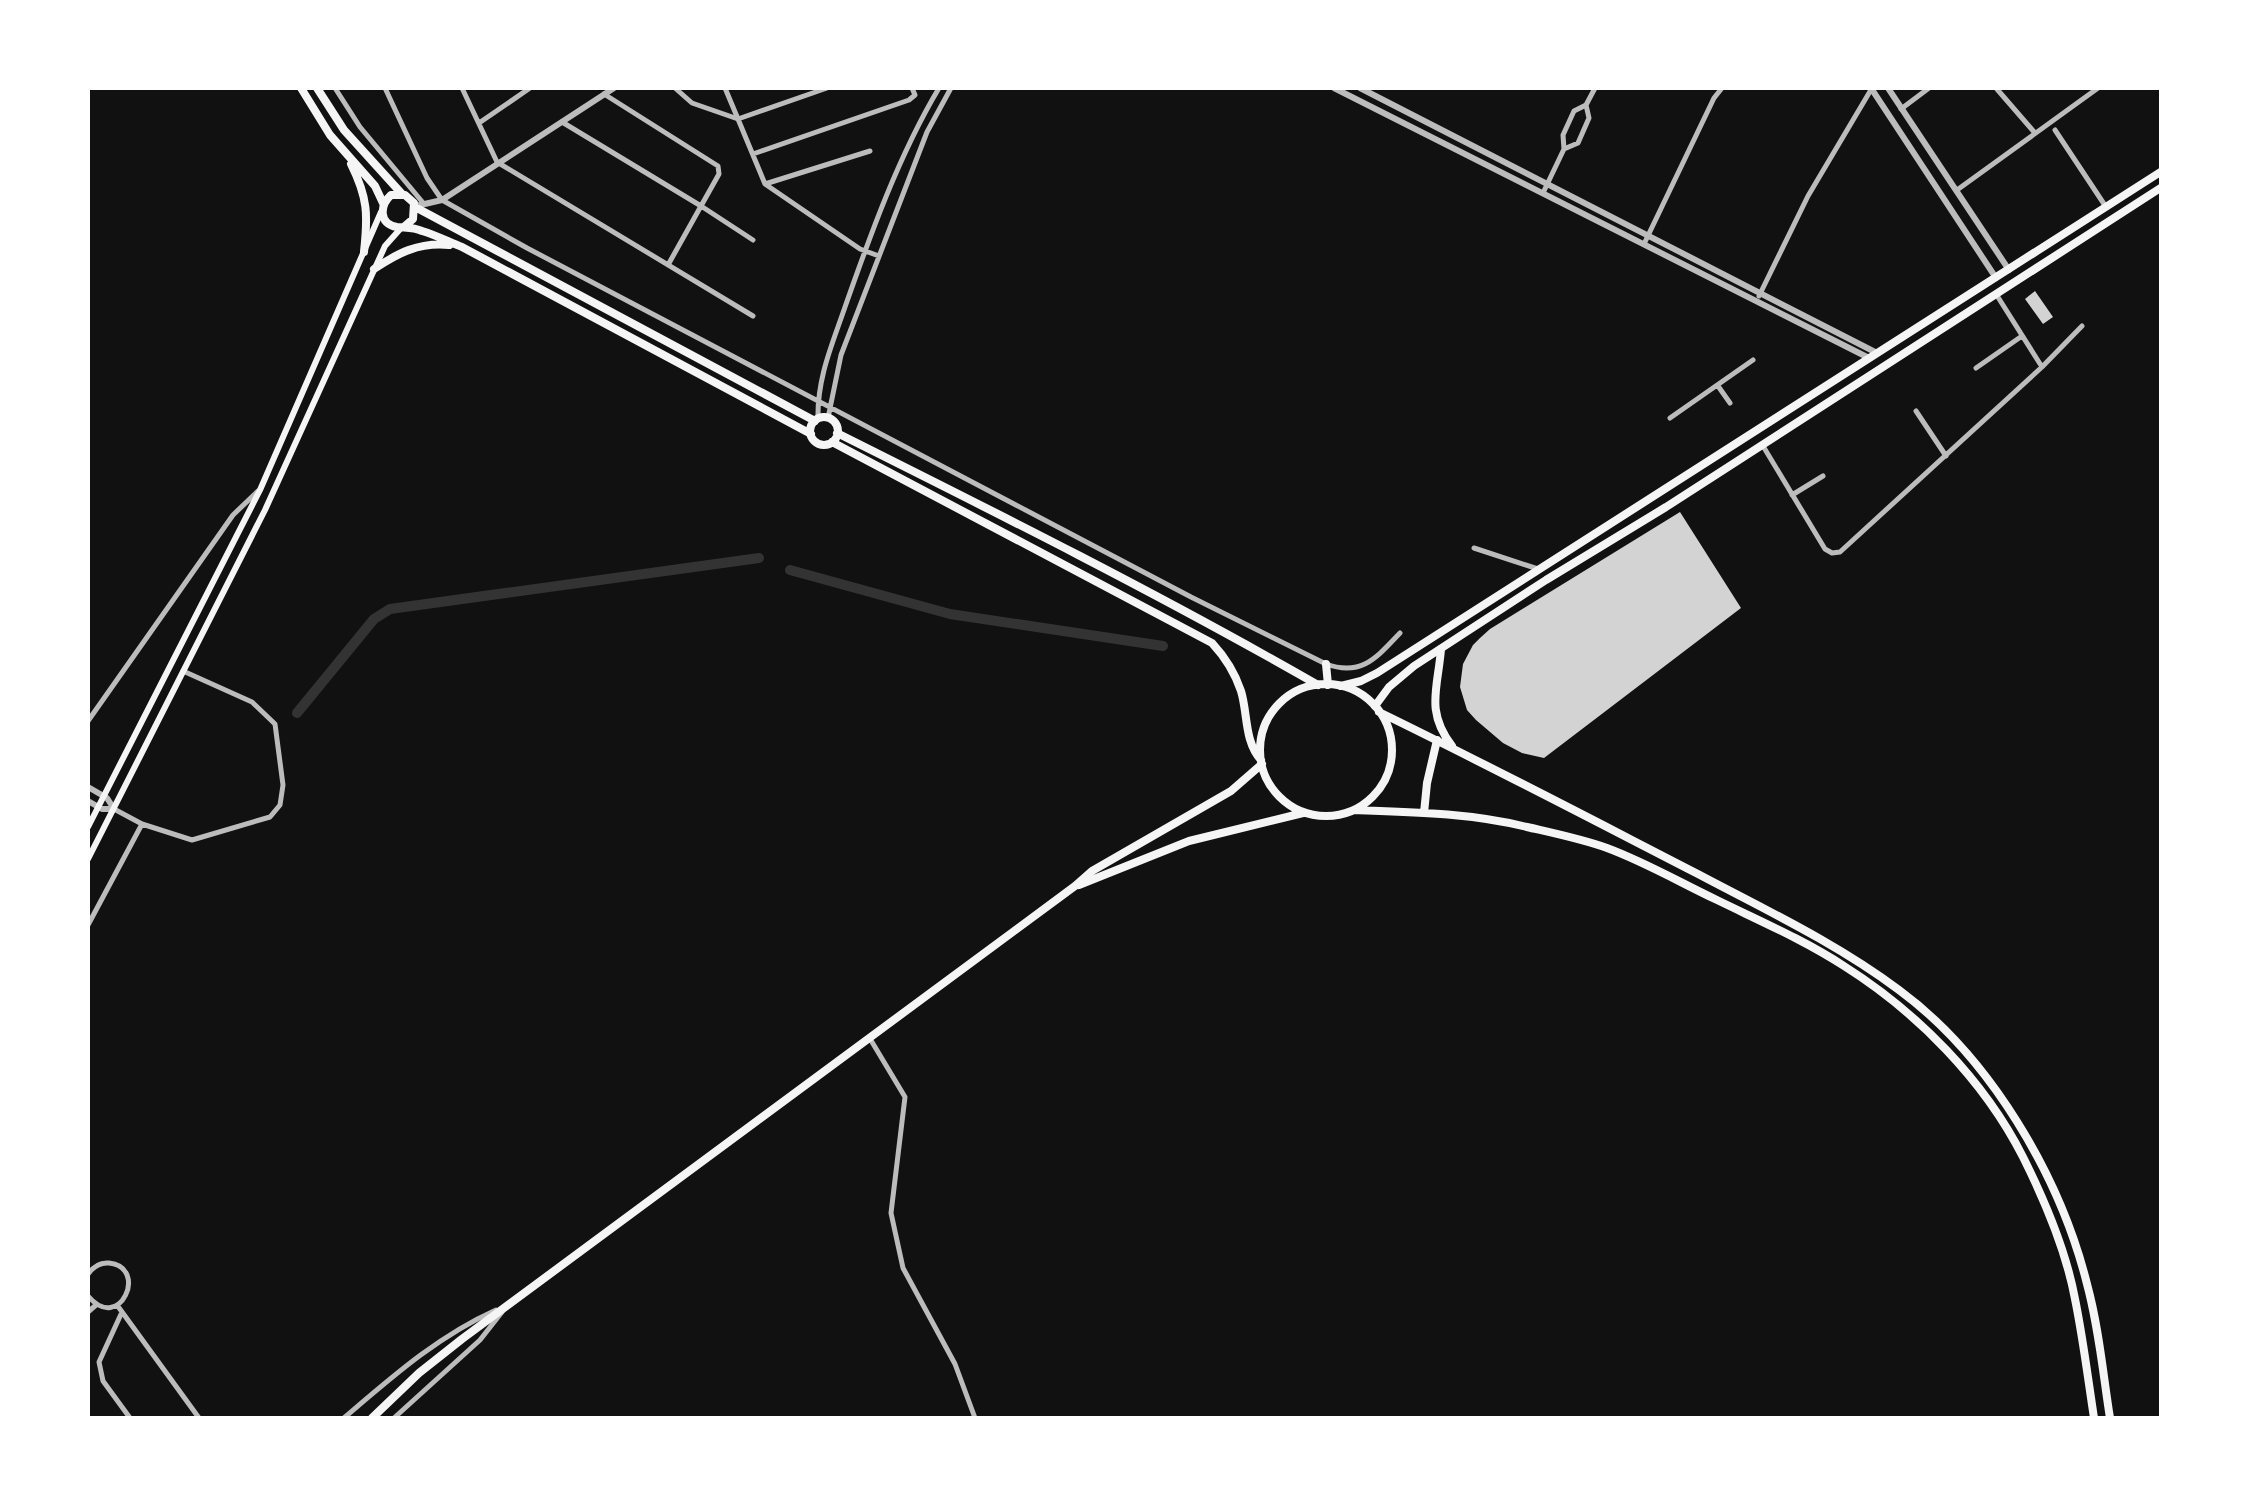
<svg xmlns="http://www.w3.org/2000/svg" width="2249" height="1506" viewBox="0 0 2249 1506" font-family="Karla,sans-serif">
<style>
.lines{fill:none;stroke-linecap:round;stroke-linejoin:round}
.canal{stroke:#333;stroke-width:10}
.building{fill:#d3d3d3}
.minor{stroke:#bcbcbc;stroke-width:5}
.tertiary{stroke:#bcbcbc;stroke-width:6}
.secondary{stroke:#f5f5f5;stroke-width:6}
.primary{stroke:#f5f5f5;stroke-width:8}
.trunk{stroke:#f5f5f5;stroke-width:8}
</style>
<rect width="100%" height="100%" fill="#111"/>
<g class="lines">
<path class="canal" d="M790,570L950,614L1163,646
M297,713L374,619L390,609L759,558"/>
</g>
<path class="building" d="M2035,291L2053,317L2043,324L2025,299Z
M1680,512L1741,608L1544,758L1522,753L1503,743L1476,720L1467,710L1460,687L1463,664L1473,645L1480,638L1490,629Z"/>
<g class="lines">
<path class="minor" d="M335,88L360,127L424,204
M385,88L427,178L442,200L527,248L1191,597L1326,664C1362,677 1377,657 1400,633
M462,88L497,162L753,316
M675,88L692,103L738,119L765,184L860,249L879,256
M725,88L738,119L827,88
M1996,88L2035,133
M604,94L718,166L719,174L701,206L753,240
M1901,109L1929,88
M562,122L701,206L668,265
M479,123L530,88
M2055,130L2106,207
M1564,149L1578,143L1589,118L1586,105
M753,154L909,100L915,95L912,88
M765,184L870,151
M1957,190L2098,88
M1543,193L1564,149L1563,135L1574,111L1586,105L1595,88
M1644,244L1714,98L1722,88
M1759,296L1808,196L1872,88
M2042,367L2082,326
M1976,368L2022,336
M1718,386L1730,403
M1916,411L1946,456
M828,418L841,355L927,132L951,88
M1670,418L1753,360
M818,419C817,378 832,345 845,307C871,233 899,155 939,88
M1763,446L1825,549L1832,553L1840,552L2042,367L1996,294
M1792,495L1823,476
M1474,548L1538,569
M88,721L233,515L258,491
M114,809L142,824L192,840L270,817L280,805L283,785L275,724L252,702L183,671
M88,925L142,824
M869,1037L905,1097L891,1213L903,1268L955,1364L975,1418
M88,1274C93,1267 99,1262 109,1263C149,1267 120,1334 88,1296
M117,1305L199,1418
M88,1312L96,1305
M122,1312L99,1362L103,1381L130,1418
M344,1418C392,1377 438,1336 496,1310
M394,1418L480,1340L502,1312"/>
<path class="tertiary" d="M1334,88L1869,358
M1360,88L1877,353
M1871,88L1996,278
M1888,88L2009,270
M416,206L442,200L614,88
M88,787L107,798L114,809
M88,801L102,809H114"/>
<path class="secondary" d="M88,827L260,490L381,212
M88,859L265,510L385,246L402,227"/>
<path class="primary" d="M301,88L330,135L375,186L383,203
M317,88L344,130L402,194
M351,164C368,198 368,215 364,252
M1341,686L1361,681L1377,673L2162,171
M1375,706L1389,687L1414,666L1546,580L1666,507L2162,187"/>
<path class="trunk" d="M415,207L815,421
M405,226L413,219L414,203L405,195H391C380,205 378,224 397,227C406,228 413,227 422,231C436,235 449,242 462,247L811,434
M374,269C398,253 419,242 449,245
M810 431a14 14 0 1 1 28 0a14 14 0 1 1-28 0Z
M837,433C999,514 1161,595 1318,685
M832,442L1212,643C1225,657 1235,673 1241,691C1248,714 1244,741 1261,760
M1441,649C1438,688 1425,711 1452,746
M1326,664L1328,685
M1260 750a66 66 0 1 1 132 0a66 66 0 1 1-132 0Z
M1379,712C1486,764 1591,819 1696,873C1766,910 1836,943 1899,990C1990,1057 2060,1176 2087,1284C2099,1328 2103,1374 2110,1418
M1354,810C1412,812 1471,813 1527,827C1553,833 1582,839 1607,848C1645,862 1681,883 1717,900C1760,921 1804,940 1844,966C1917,1012 1984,1080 2023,1157C2045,1201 2066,1250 2075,1299C2083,1338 2088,1379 2094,1418
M1424,813L1427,783L1437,740
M1079,885L1189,841L1303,813
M372,1418L419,1373L462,1339L1075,886L1092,871L1231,791L1262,764"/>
</g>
<rect width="2249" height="1506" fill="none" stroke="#ffffff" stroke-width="180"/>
</svg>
